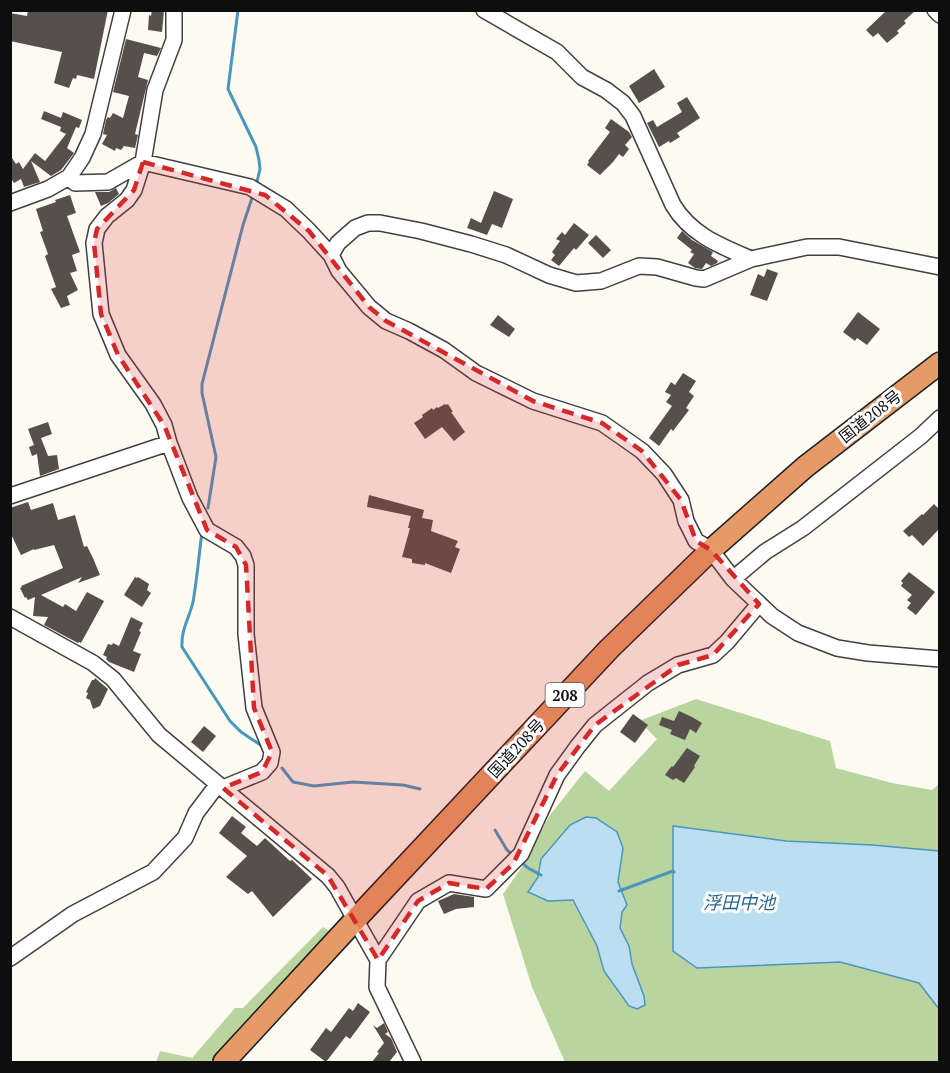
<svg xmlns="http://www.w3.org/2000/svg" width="950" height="1073" viewBox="0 0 950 1073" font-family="'PT Serif','Noto Sans JP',serif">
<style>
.forest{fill:#b9d49f}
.water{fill:#bbdff0;stroke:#4996bf;stroke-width:1.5}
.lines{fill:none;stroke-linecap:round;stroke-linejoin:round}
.stream{stroke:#4996bf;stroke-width:3}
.building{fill:#564f4c}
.minor-casing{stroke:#414141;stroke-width:18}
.highway-casing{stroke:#1f1f1f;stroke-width:24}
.minor{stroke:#fff;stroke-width:15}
.highway{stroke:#e59a67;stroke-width:21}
.marked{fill:#d62828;fill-opacity:0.2;stroke:#d62828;stroke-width:4.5;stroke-dasharray:12 8;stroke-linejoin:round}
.labels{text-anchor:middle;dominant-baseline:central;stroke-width:6;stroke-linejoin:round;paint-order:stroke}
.shield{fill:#fff;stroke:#565656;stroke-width:1.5}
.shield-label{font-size:15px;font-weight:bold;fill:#0e0e0e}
.street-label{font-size:16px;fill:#0e0e0e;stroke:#fff}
.water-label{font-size:18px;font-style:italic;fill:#246993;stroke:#fff}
</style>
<rect width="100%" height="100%" fill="#fdfaf1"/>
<path class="forest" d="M696,699L830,741L836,768L892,783L932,790L939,784V1062H565L532,987L503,894L524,864L550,815L585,771L609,791L657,739L639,721Z
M323,927L329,931L243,1024L210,1062H156L160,1051L192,1058L235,1008H243Z"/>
<path class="water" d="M586,817L596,818L617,832L623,848L618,882L627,905L622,912L620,928L629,946L632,964L644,996L645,1005L637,1009L629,1006L604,971L597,946L573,900L548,901L528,892L538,877L541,859L570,825Z
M673,826L786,841L872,845L939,851V1009L919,983L840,962L697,968L673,951Z"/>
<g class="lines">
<path class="stream" d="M238,10L228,89L256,147L259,160L260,169L256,186
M208,508L216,457L202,393V384L243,225L253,195
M202,532C199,555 197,579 193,602C189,619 181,629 182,647L230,721L241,732L262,746
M282,768L293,782L314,786L353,782L403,785L420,789
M495,830L507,850L514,856
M521,862L528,868L541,875
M619,891L673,871L674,872"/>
</g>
<path class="building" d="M28,10H108L94,79L77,75L76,79L73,78L69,88L54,83L62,52L10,41V13L27,16Z
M152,10H164L162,32L148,30L149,15L151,16Z
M887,10H916L904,21L906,23L897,31L899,33L887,43L878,33L873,37L866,30Z
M126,39L161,48L157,56L144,53L138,77L148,80L135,134L138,135L135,148L124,146L121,150L116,148L115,151L102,144L107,135L103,134L106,120L108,117L110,118L113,113L123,118L129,96L113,92Z
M654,69L665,87L639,103L629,86Z
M687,97L700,118L677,133L680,137L670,143L669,141L659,147L647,123L653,120L657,127L682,112L677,103Z
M44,111L61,118L63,112L82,120L79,128L76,127L67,148L74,153L61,170L51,176L31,161L40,182L24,187L21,179L14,183L10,177V155L16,164L19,162L23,169L35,153L45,161L66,134L60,131L61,127L41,119Z
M611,119L629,132L632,137L625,145L629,149L623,157L619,154L613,162L600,175L587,165L589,162L588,161L610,132L605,128Z
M116,188L119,194L108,203L101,206L95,192H109Z
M494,191L513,199L502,228L492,224L487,235L467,228L471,218L481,223Z
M70,195L76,213L67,216L80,252L72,255L77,271L70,273L78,290L67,296L70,305L61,308L51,289L56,287L45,256L48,254L40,232L43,231L36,209L56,202L55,200Z
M574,223L589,235L576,250L574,248L559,266L551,260L555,255L552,252L560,241L556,239L562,232L565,235Z
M682,231L692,240L713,252L711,256L718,261L717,263L711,266L706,263L702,269L695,268L688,263L694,254L690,252L692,250L677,238Z
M596,235L611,250L603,258L588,243Z
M767,269L778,273L767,301L750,295L758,274L764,277Z
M858,312L880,329L867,345L857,338L855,341L843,332Z
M498,315L515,329L509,337L490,325Z
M683,373L696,381L689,392L694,396L686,408L689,410L673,431L671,429L659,446L649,438L672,406L666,402L671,395L665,392L671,382L675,385Z
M445,404L446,405L448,404L453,412H451L465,432L454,441L442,427L425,439L414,423L423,417L422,415L432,408L433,410L437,407L438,408Z
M48,422L52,434L41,438L48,456L57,455L59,469L40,476L37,454L32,456L29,447L34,445L28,429Z
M369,495L424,510L422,518L433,520L431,531L458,541L455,547L460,549L451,573L425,563V565L412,563V559L402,557L410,528H408L411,516L367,507Z
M28,502L31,510L53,503L58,520L75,515L84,547L87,546L93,558L100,575L78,583L82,577L41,595L63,607L65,604L76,611L87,592L104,601L81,643L79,642L78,643L44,625L48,617L33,616L35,597L28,600L26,597L25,598L20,588L22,587L21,586L63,568L54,545L34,550V549L21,555L19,551L10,532V508Z
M934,504L939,509V529L923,546L912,535L909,537L903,531L922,514L923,515Z
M909,572L935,592L916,615L907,608L911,603L907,600L912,595L901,586L903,583L901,581Z
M135,577L137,578L138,577L149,584L147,590L151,593L142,607L124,595Z
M131,617L143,623L139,631L141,632L133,651L141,654L134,672L109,662L106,659L107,657L103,655L108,644L112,645L113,643L119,646Z
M95,678L108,689L100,706L93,709L90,700L86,698L88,693L86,692L92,680H94Z
M679,711L692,717L702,723L696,733L690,729L685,740L670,734L672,730L659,725L662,717L674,721Z
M633,714L648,725L635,743L620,732Z
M204,726L216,736L203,752L191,742Z
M687,748L700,756L694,766L695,767L684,783L676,778L673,780L665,775L670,768L672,766L673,767Z
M232,816L246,827L241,833L257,846L265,838L290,861L292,860L312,879L273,917L252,891L248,894L226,877L247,856L219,833Z
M454,894L474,897V907L456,909L444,914L438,901Z
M358,1003L370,1012L350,1039L346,1036L326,1062L310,1050L326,1028L331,1032L349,1008L353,1011Z
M384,1023L388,1032L385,1034L391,1038L397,1052L389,1062H372L379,1053L377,1052L384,1043L373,1025L377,1028Z"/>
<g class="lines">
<defs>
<path id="minor" d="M174,10V40L155,90L143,162L134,190L127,200L107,216L97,229L94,243L101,314L118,355L153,404L164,425L169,443L190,498L207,530L236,547L243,556L246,565V634L254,708L272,752L270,763L262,772L223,788
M484,10L557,52L582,77L606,90L623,103L633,116L673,205C691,235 721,246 751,259
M935,10L940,15
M69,177L75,183L108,182L143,162L250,187L286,209L309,231L331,255L339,271L369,307L386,321L409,331L444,350L476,373L533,401L602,423L642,451L664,474L681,500L686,521L696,541L711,550L733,579L772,616L798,633L837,648L868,653L940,659
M10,203L48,189L69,177L82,158L93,134L123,10
M331,255L338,243L355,228L368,223H380L421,231L471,244L506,255L549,275L576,283L601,281L639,266L657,267L696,278L704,279L751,259L807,247H839L940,267
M10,496L169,443
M733,579L765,552L803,528L921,436L940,418
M10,617L93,663L113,679L159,735L328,876L337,887L378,960L377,987L413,1062
M10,958L73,914L153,872L185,838L196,813L218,784
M378,960L418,901L449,883L486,889L521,854L557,775L578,746L595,725L648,683L678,665L713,655L727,642L759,604"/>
<path id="highway" d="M224,1062L355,920L609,649L711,550L805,467L940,363"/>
</defs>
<use href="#minor" class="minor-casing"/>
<use href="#highway" class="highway-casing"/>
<use href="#minor" class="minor"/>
<use href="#highway" class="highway"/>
</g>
<path class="marked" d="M143,162L265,195L309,231L369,307L386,321L533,401L602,423L642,451L681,500L696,541L711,550L759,604L713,655L678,665L595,725L557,775L513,864L486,889L449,883L418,901L378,960L328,876L223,788L262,772L272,752L254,708L246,565L236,547L207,530L164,425L118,355L101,314L94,243L97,229L134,190Z"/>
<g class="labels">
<rect class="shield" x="545.5" y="683" width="39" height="24" rx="4.5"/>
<g class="shield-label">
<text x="565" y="695">208</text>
</g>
<g class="street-label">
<text transform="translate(870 416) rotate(-38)">国道208号</text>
<text transform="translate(516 748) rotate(-47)">国道208号</text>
</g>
<g class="water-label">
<text x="739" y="902">浮田中池</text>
</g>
</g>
<rect width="950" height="1073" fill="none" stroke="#0e0e0e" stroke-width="24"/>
</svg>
